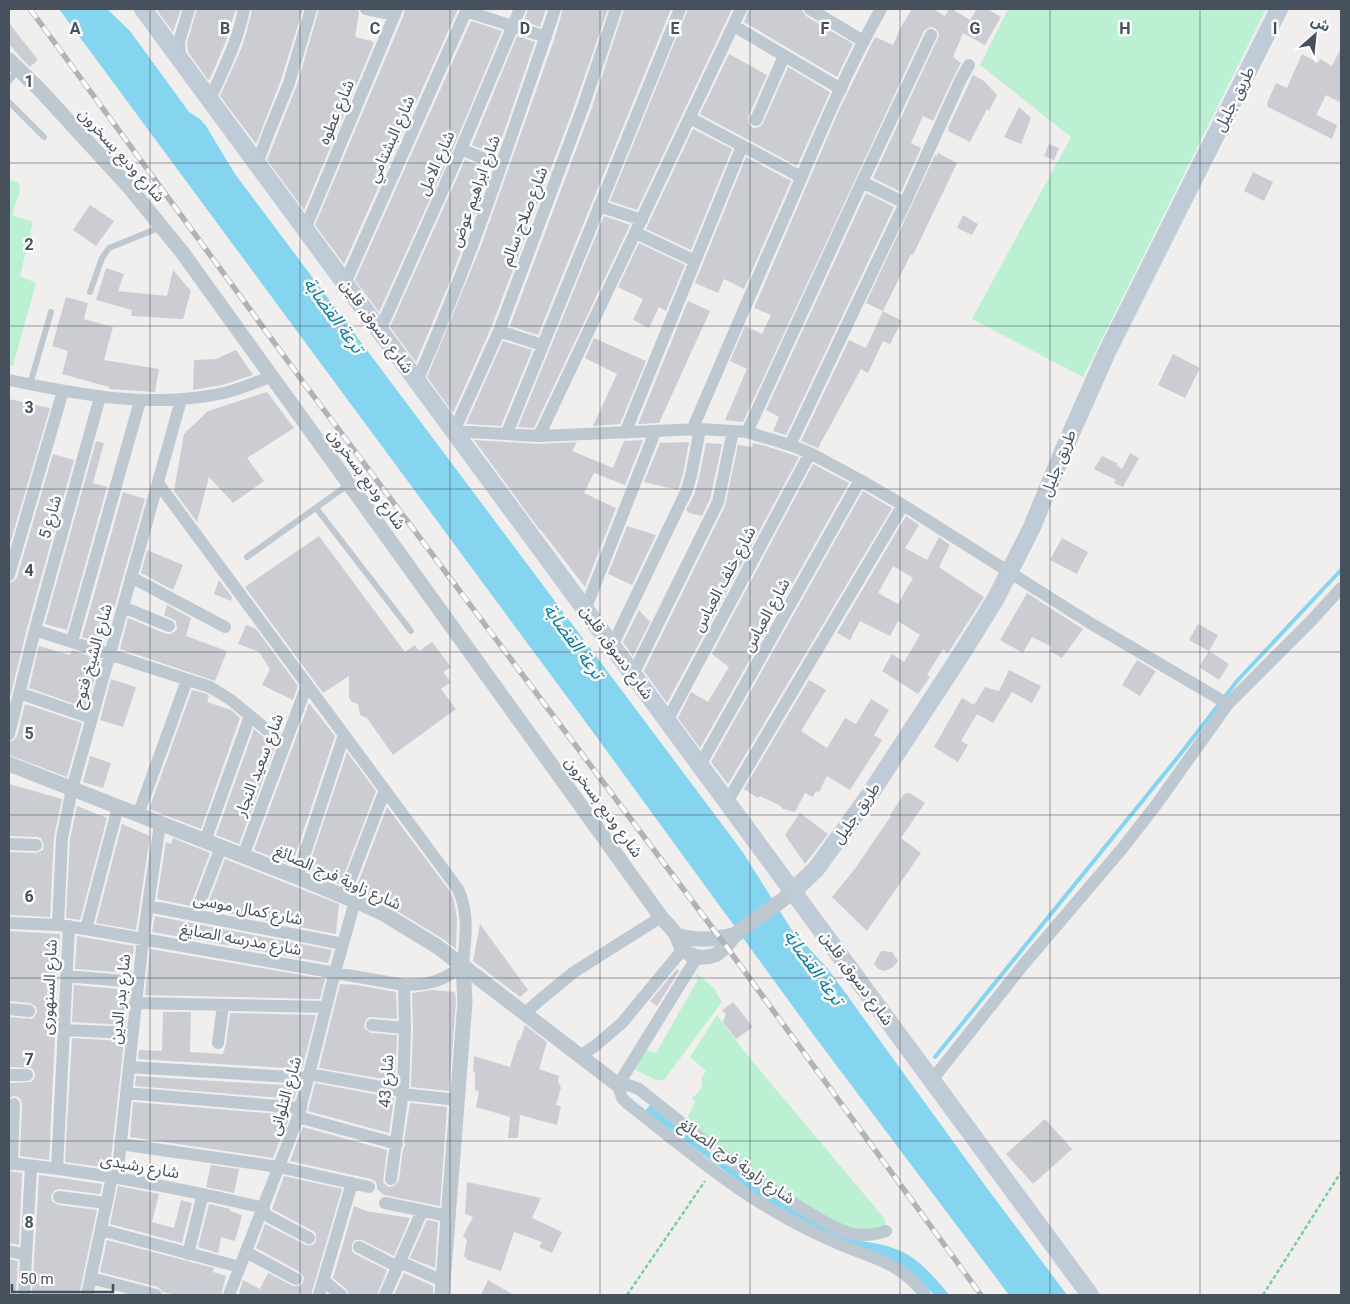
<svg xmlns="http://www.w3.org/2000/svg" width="1350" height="1304" viewBox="0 0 1350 1304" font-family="Roboto,'Noto Sans Arabic',sans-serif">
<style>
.green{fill:#bbf1d2}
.water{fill:#86d5f0}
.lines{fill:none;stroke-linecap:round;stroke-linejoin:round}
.stream{stroke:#86d5f0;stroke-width:4}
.building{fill:#cbcdd3;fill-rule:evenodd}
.path{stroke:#71d0a5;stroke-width:2.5;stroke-dasharray:4 2.5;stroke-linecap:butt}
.service{stroke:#bec8d1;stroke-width:6}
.minor{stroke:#bec8d1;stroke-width:12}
.tertiary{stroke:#bec8d1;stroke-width:15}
.secondary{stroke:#c0cbd8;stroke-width:18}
.rail-casing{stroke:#b0b3b9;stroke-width:5.5}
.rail{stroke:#fff;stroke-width:4;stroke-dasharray:11;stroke-linecap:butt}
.grid{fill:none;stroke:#46515d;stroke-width:1;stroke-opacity:0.55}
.labels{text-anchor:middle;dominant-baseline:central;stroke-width:5;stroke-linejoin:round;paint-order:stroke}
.street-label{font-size:16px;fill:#46515d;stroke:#fff}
.water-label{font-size:18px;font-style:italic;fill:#077fa7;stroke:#fff}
.grid-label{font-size:16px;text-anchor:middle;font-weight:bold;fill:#46515d;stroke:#fff;stroke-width:5;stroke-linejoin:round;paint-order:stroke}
</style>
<rect width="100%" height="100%" fill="#f1eeee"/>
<path class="green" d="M1008,9H1266L1083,377L972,319L1071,137L980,65Z
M9,180L18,182L20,190L12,215L33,222L20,276L36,283L13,366L9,365Z
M696,973L713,987L722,1002L664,1080H656L632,1068L644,1049L656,1053L697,981Z
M717,1015L748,1056L885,1219L886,1229L850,1230L766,1184L687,1119L695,1102L692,1098C698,1093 705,1087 701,1079L706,1071L690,1057Z"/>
<path class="water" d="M59,9H107L130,31L189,112L200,119L206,126L235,174L742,851L791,929L828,969L981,1180L1067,1295H1009L818,1041L590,728Z
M650,1105L726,1160L761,1190L860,1241C905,1246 921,1260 949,1295H934L914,1275L852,1247L758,1196L645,1111Z"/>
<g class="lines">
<path class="stream" d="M935,1057L1182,752L1237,681L1341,570"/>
</g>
<path class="building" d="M156,9H181L173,32Z
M197,9H236L226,41L210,79L208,80L188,52L187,43Z
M252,9H303L281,80L256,144L220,96L242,47L249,23Z
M319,9H358L359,13L355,37L372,41L374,43L304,210L267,160L297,85Z
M405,9H458L344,264L315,225L403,17Z
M528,9H546L540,27L524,21Z
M563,9H608L575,104L491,328L453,413L427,377L481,246L554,40Z
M624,9H671L538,335L510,326L591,110Z
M688,9H732L637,210L610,201Z
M749,9H801L806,16L853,44L837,77L744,22Z
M912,9H933L945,16L949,9H952L970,20L977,9H987L1001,17L985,45L963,33L953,57L961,63L954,76L933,121L923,116L911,143L921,148L901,192L873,178L938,38L939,34L935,28L930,27L924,31L743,422L725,420L747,369L730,361L745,326L762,334L771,315L754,308L840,108L875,37L893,45L901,27Z
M471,21L502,31L454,146L379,312L355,280Z
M9,23L38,60L30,67L20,57L11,46L9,48Z
M517,36L535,42L496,155L472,145Z
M1341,48V103L1326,95L1316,115L1337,125L1332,139L1268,107L1267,103L1276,83L1287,88L1302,54L1318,63L1320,59L1332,66Z
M729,54L767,75L748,117L749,124L753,128L760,127L763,123L788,67L830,92L797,166L700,114Z
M973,75L984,81L997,95L989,111L987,109L970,142L948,131L949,129L948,128Z
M1019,107L1031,118L1021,144L1004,137Z
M693,129L732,149L691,250L646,229Z
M1049,144L1059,148L1054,160L1044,156Z
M938,153L957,163L913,255L911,254L883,311L866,303L935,155L937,156Z
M746,157L791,181L744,289L724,279L718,293L695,283Z
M465,160L491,170L448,286L416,362L390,327Z
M1253,172L1273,182L1264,201L1244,191Z
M866,193L894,207L786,435L773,431L779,417L766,410Z
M90,205L114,221L96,246L73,230Z
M963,215L978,224L972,235L957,228Z
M604,216L630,225L534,428L518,427Z
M639,243L685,265L666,311L659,307L649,328L633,320L643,299L618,287Z
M106,268L124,274L118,291L167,296L173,270L191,291L183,319L131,316L132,310L96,300Z
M66,297L88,303L84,319L113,327L104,360L159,369L155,392L109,389V387L62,374L68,351L52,346Z
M688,301L710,311L659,423L638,424Z
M883,311L902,321L890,344L883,341L868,373L861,369L818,448L801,441L849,340L866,348Z
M594,338L646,361L620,424L593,426L617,374L585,358Z
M503,341L532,350L501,426L466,424Z
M236,350L253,375L222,385L193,390L194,360L216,359Z
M1173,354L1200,368L1185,398L1158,385Z
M267,392L294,428L247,458L264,481L233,503L209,477L197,522L174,491L184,434L208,411Z
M9,399L50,408L9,547Z
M474,440L539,444L577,442L572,451L613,468L624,441L643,440L625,485L594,473L584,493L616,508L585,587L540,529H539Z
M96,441L104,443L93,483L107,487L67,630L45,624Z
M689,442L683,474L678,490L644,482L660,443Z
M706,443L722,444L710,499L702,516L689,513L686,510L694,495L699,478Z
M753,443L766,446L799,457L667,703L644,671L725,506L738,445L752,447Z
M1130,453L1139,458L1123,487L1114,483L1116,480L1094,469L1102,456L1117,463L1116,465L1122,469Z
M53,454L74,460L27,628L9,702V583L14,581L17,577Z
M813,464L849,483L700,748L678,718L691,692L708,702L729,667L712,654Z
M863,491L892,508L728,784L711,762Z
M123,492L145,499L104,644L82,637Z
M906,516L919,525L905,548L927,560L939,537L950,545L939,567L984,597L948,653L943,649L927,675L930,677L918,694L882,671L892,654L904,662L920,635L898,621L890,636L860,621L850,640L837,633ZM893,566L913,578L898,604L878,593Z
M627,526L656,535L632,585L608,574Z
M319,536L405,652L415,645L419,651L432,642L451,667L443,672L451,682L441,689L456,709L393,755L367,718L360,715L358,704L352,702L349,698V676L323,693L245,587Z
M1062,538L1088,552L1077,574L1050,560Z
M147,550L183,565L173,590L141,573Z
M219,580L232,597L231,601L214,594Z
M1027,593L1083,629L1062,658L1050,651L1052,647L1032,637L1023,653L1000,640Z
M167,605L191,618L186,636L227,651L215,681L120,649L128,618L166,634H171L174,632L177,629L176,621L164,615Z
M639,610L650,622L633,656L623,642Z
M1198,624L1218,635L1209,651L1189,640Z
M246,625L256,629L298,686L293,700L262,685L270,669L259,652L238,644Z
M39,646L70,655L72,650L100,660L86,708L29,688Z
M1209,651L1229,664L1219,680L1199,667Z
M1137,660L1156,671L1140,696L1122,685Z
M1009,670L1041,686L1032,703L1012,692L993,723L977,714L961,741L968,745L958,762L934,747L962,698L974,705L985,687L999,691Z
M111,679L136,687L123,727L100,720Z
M809,680L826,690L801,731L827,748L845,718L856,724L871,699L889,710L874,735L882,740L850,790L827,776L819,792L816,791L813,797L805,793L795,812L783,809L779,805L760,796L758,798L744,789Z
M192,690L207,694L209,696L207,702L231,710L240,718L201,829L149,809Z
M309,703L335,736L292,865L254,850Z
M25,704L82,723L67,777L9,755V742L14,740L17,736Z
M254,729L275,747L239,844L216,835Z
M347,752L376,791L340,885L307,871Z
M90,756L111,763L103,788L83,782Z
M9,784L62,799L54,837L50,917L9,915V852L36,853L43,850L44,845L41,838L37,837L9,836Z
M910,793L925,803L901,838L921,853L867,931L832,897L854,870L891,816L890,815L904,794Z
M77,806L107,818L80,920L66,918L70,839Z
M387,807L451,893L454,901L457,918L456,949L443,939L389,906L355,891Z
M800,813L828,834L805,864L785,835Z
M122,824L150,836L136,930L96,923Z
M173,838L210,853L190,906L157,899L166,842L171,844Z
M225,859L339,904L336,934L206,909Z
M155,916L332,950L328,963L152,932Z
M480,924L528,990L520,997L473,961Z
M9,931L60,934L49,1160L20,1156L22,1104L21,1100L18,1097L14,1096L9,1098V1083L31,1082L34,1079L35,1075L34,1071L31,1068L9,1067V1017L32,1019L35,1016L37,1011L36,1007L30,1003L9,1001Z
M77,936L134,946L131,973L75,969Z
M150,949L325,979L320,999L145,995Z
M884,951L892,952L898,961L893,967L885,971L878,969L874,964L880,952Z
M677,969L679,971L657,1006L650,1001Z
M340,984L357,985L396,992L397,1019L369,1017L366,1020L364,1025L365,1029L371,1033L397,1035L395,1081L319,1068Z
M74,985L129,990L127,1002L126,1025L72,1022Z
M432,990L455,992L456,1002L449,1091L411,1087L413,1028L412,993Z
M733,1002L753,1027L736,1039L723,1022L726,1014L722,1010Z
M163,1012H191L190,1052L223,1054L226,1044L230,1013L316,1015L302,1069L138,1059L139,1050L162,1051Z
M525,1025L547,1042L539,1069L559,1076L558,1081L561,1088L556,1105L561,1106L557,1125L520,1115L518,1138H508L510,1117L476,1107L479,1092L475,1090V1072H473L474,1056L510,1067L518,1040H520Z
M72,1038L124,1041L110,1168L65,1162Z
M136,1076L298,1086L294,1099L135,1086Z
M315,1083L394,1098L389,1133L308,1111Z
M133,1102L290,1115L273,1158L130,1137Z
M410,1103L447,1107L440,1206L384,1195L377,1189V1185L375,1181L371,1179L290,1161L303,1127L387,1150L383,1182L386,1185L389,1187L394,1186L399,1180L403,1149L405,1146L404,1141Z
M1045,1119L1072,1149L1033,1184L1006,1154Z
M211,1165L239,1169L234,1193L206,1187Z
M9,1171L22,1173L19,1245L9,1243Z
M39,1175L102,1184L100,1194L60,1189L55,1190L51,1196L52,1201L58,1205L97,1210L79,1295H32Z
M284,1176L342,1189L311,1295H244L239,1293L243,1280L260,1289L268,1273L293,1286H300L303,1282L304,1278L300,1272L256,1248L265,1224L306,1245H313L316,1241V1234L313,1231L272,1209Z
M467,1182L541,1198L532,1218L562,1232L552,1253L539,1247L542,1242L514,1232L501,1271L468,1260L464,1256L467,1240L463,1236L473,1217L465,1214Z
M118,1186L159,1194L152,1222L174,1228L181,1200L192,1203L182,1243L110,1224Z
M209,1204L230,1209V1211L242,1215L235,1241L221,1237L218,1253L198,1247Z
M354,1206L366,1211L410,1218L394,1256L362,1240H355L352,1244V1251L355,1254L387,1270L377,1295H349L346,1289L333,1278Z
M427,1220L438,1222L435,1268L410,1258Z
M107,1240L214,1268L213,1272L226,1276L221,1295H177L163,1292L158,1287L100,1272Z
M9,1259L18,1261L16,1295H9Z
M404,1273L433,1286V1295H394Z
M488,1280L514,1295H481Z"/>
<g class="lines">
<path class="path" d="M627,1295L705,1181
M1263,1295L1341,1172"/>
<path class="service" d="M9,81L18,70
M9,102L44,137
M90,292L102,258L109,248L161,227
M30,384L51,312
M316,508L411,631
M247,557L349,484"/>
<path class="minor" d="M366,9L395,15
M616,9L583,107L499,331L454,431L539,436L700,429L733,431L747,432L790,445L810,453L860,480L903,505L1090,623L1228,704
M810,9L863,41
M466,11L546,37
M734,26L841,89
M180,58L179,42L189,9
M210,99C223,70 238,41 244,9
M690,118L801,177
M756,120L784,56
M461,149L501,166
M257,164L269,132L289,83L311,9
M862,182L905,203
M599,206L642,220
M305,229L397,9
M636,233L695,261
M345,283L467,9
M380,330L461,149L520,9
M499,331L542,345
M9,380C81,395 151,409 224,393C240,389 256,382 271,377
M417,381C471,260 512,134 555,9
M692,430C724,355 757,279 790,204C818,138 846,71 881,9
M747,432L862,182L931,35
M507,433L680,9
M625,433L742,146
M539,436L741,9
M790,445L905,203L961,79L969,65
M9,575L63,391
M131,577L225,627
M123,607L169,626
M585,610L655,432
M35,630L210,687L231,700L284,744
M72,641L140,401
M612,646L686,492L691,476L700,429
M633,674L718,502L733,431
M19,693L92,718
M667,721L810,453
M9,734L35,630L100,397
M700,765L860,480
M727,802L903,505
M138,815L187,680
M205,841L250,716
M9,844L36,845
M243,856L307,685
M297,877L344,735
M344,896L385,790
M148,906L343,944
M195,915L221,847
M9,923L58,925L86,929L404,985C430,985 442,981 463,966C465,937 470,916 458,889L158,483
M58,925L62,838L72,789L181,400
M86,929L118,807
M66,976L137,982
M135,1003L326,1007
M9,1009L29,1011
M525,1013L541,999L574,972L661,917
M372,1025L405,1028
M64,1030L132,1033
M218,1043L223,1005
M580,1056L595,1046L622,1023L683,949
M129,1067L308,1078
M309,1074L403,1091
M9,1075H27
M932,1080L1024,964L1121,850L1156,805L1228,704L1312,620L1341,588
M618,1085L622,1098L627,1103C668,1135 708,1169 751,1197C779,1215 809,1231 839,1244C874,1259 900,1262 925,1295
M618,1085L625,1084L639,1089C689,1129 740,1171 795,1204C812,1215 830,1226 849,1233C862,1237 874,1235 886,1231
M618,1085L697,957
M126,1093L301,1108
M403,1094L457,1100
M298,1117L397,1144
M120,1144L279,1167L369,1187
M9,1163C95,1172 180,1188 264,1208
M12,1164L14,1104
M57,1169L69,926
M117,1178L143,939L160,824
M391,1179L403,1091L405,1028L404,985
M59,1197L106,1203
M385,1203L448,1216
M262,1213L309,1238
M101,1230L240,1267
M359,1247L398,1267
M9,1251L26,1255
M246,1252L296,1279
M188,1254L203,1194
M400,1262L443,1281
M91,1278L156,1295
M324,1281L341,1295
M24,1295L31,1166
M87,1295L112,1177
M229,1295L298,1117L335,972L355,901
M319,1295L352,1183
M385,1295L422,1211"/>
<path class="tertiary" d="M9,60L40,90L129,187L182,252L661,917C666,923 673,929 676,935C680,943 680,949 689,954C697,958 707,958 715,955C725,950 730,940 737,933C755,918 776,907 793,891
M9,764L297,877L355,901L384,914L438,947L618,1085
M676,935C698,942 716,939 737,934
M442,1295L465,1002L463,966"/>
<path class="secondary" d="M143,9L1090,1295
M793,891L816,869L866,800L962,653L995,600L1032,527L1067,442L1107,352L1279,9"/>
<defs>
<path id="rail" d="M30,9L306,386L726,946L981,1295"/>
</defs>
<use href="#rail" class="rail-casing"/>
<use href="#rail" class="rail"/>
</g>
<path class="grid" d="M150,9V1295M300,9V1295M450,9V1295M600,9V1295M750,9V1295M900,9V1295M1050,9V1295M1200,9V1295M9,163H1341M9,326H1341M9,489H1341M9,652H1341M9,815H1341M9,978H1341M9,1141H1341"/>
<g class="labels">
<g class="street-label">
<text transform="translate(1234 99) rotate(-63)">طريق جليل</text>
<text transform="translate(336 112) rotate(-67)">شارع عطوه</text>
<text transform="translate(391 139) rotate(-66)">شارع البشتامي</text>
<text transform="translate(122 155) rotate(48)">شارع وديع بسخرون</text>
<text transform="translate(436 163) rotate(-66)">شارع الامل</text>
<text transform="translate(475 191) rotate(-70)">شارع ابراهيم عوض</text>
<text transform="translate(524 216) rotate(-69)">شارع صلاح سالم</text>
<text transform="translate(377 326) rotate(54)">شارع دسوق, قلين</text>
<text transform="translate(1058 463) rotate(-68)">طريق جليل</text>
<text transform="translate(367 479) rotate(54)">شارع وديع بسخرون</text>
<text transform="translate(50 517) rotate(-74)">شارع 5</text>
<text transform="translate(724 579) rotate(-62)">شارع خلف العباس</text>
<text transform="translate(766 615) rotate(-61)">شارع العباس</text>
<text transform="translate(617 652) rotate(54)">شارع دسوق, قلين</text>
<text transform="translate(92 656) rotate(-74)">شارع الشيخ فتوح</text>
<text transform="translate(259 765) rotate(-69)">شارع سعيد النجار</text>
<text transform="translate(604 807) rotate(54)">شارع وديع بسخرون</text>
<text transform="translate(856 813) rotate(-55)">طريق جليل</text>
<text transform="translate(338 877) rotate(24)">شارع زاوية فرج الصائغ</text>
<text transform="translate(248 909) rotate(11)">شارع كمال موسى</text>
<text transform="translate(241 939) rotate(10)">شارع مدرسه الصايغ</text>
<text transform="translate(857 978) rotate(54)">شارع دسوق, قلين</text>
<text transform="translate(49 987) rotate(-87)">شارع السنهورى</text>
<text transform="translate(120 999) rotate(-84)">شارع بدر الدين</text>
<text transform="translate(386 1081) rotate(-86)">شارع 43</text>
<text transform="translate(285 1096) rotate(-74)">شارع التلوانى</text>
<text transform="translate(737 1161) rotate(35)">شارع زاوية فرج الصائغ</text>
<text transform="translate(140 1166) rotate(10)">شارع رشيدى</text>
</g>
<g class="water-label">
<text transform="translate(334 315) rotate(54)">ترعة القضابة</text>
<text transform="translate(574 641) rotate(54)">ترعة القضابة</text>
<text transform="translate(814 967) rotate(54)">ترعة القضابة</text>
</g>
</g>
<g class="grid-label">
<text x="75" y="34">A</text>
<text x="225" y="34">B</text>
<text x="375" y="34">C</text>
<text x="525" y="34">D</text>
<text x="675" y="34">E</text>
<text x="825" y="34">F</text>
<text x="975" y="34">G</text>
<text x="1125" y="34">H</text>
<text x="1275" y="34">I</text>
<text x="29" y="87">1</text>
<text x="29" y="250">2</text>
<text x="29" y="413">3</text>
<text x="29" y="576">4</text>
<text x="29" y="739">5</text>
<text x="29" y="902">6</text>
<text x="29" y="1065">7</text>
<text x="29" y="1228">8</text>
</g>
<rect width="1350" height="1304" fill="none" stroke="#46515d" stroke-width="20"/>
<g transform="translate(1315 35) rotate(27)" stroke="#ffffff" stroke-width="4" paint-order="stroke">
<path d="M0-4L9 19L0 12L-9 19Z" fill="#46515d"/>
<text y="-8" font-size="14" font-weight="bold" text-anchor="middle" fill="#46515d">ش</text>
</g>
<path d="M12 1284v8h101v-8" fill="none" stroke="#46515d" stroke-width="2.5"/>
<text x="20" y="1284" font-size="15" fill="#46515d" stroke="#ffffff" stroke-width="4" paint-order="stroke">50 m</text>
</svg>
